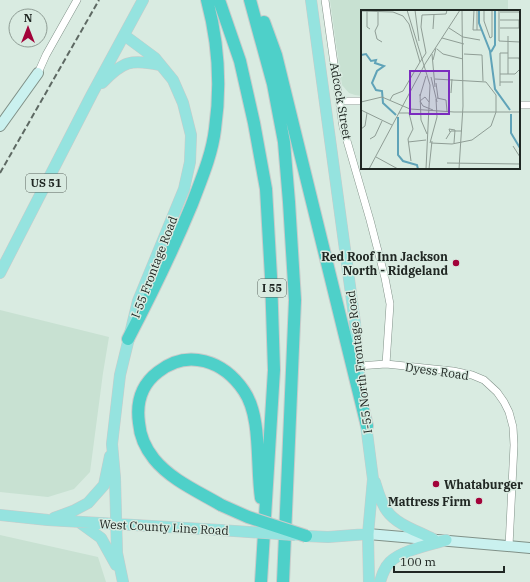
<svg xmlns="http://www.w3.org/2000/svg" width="530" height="582" viewBox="0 0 530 582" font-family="'IBM Plex Serif',serif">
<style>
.built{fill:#c8e1d2}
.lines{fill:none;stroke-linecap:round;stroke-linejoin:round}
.street-casing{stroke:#809188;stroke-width:8}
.secondary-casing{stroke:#809188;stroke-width:12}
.primary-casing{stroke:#c9cbca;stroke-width:12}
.highway-casing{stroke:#c9cbca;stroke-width:14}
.street{stroke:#fff;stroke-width:7}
.secondary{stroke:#caf1ef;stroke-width:10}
.primary{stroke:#95e3df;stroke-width:11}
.highway{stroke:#4ed0c9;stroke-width:12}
.rail{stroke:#5e6963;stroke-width:2;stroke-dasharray:6 3;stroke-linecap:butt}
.primary-bridge-casing{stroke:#c9cbca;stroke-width:12;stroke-linecap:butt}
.highway-bridge-casing{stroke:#c9cbca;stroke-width:14;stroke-linecap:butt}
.primary-bridge{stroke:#95e3df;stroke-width:11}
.highway-bridge{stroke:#4ed0c9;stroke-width:12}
.poi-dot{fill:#a2033a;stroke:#d9ebe1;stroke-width:1.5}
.labels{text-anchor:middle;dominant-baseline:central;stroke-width:3;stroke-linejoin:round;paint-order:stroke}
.shield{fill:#d9ebe1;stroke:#58625c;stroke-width:1}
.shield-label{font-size:11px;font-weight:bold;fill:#202723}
.street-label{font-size:12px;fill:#202723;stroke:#d9ebe1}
.poi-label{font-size:12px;font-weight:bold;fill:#202723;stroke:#d9ebe1;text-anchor:end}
.inset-river{fill:none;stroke:#60a3b8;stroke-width:2}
.inset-road{fill:none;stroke:#8f9d95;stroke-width:1}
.view{fill:#7b2cbf;fill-opacity:0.15;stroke:#7b2cbf;stroke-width:2}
.inset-edge{fill:none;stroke:#202723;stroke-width:2}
</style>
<rect width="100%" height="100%" fill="#d9ebe1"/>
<path class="built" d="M330,0H508V11H362V96L355,95L349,93L342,85Z
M0,310L109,337L103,373L90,472L74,489L48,497L0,492Z
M0,535L98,557L106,582H0Z"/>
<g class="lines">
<defs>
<path id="street" d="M325,0L343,127L370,220L385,278L390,304L386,364
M38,73L46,55L77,0
M340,101H362
M519,105H530
M358,366L386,364L453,371L472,375L484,380L497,392L504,402L509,412L513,427L514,445L509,546"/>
<path id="secondary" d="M0,126L38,73
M368,534L530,548"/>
<path id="primary" d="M311,0L355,323L359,376
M102,83C123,61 131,59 160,65
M0,273L92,94L143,0
M365,417L373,479L368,534L369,582
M375,482C378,492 381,503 387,511C397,525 418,531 433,539
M0,515L48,520L220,530
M54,518L73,511L88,503L104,485L110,456
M79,522L101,538L116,565
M306,536L328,537L368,534
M123,582L117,553L115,478L112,444L120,375L138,301L184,189L190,162L191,135L183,103L173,80L155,58L124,35
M380,582C382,575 384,568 390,562C402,550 430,545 446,540"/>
<path id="highway" d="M219,0L240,61L254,123L266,189L271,277L274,370L261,582
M250,0L273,84L284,142L289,202L295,300L283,582
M264,22L276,55L367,426
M128,339C151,295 173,250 192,204C201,180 212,155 215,129C221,87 218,41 207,0
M221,505C199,492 171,480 154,459C146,449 140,436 139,423C136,402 141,385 158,372C188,348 224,361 244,391C262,417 256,466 261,498"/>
</defs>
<use href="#street" class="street-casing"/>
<use href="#secondary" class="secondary-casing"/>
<use href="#primary" class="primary-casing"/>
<use href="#highway" class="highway-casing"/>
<use href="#street" class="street"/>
<use href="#secondary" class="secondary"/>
<use href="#primary" class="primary"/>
<use href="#highway" class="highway"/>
<path class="rail" d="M0,173L99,0"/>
<defs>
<path id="primary-bridge" d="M220,530L295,535"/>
<path id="highway-bridge" d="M221,505L248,517L306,536"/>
</defs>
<use href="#primary-bridge" class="primary-bridge-casing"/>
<use href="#highway-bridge" class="highway-bridge-casing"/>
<use href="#primary-bridge" class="primary-bridge"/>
<use href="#highway-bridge" class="highway-bridge"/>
</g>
<g class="poi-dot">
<circle cx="456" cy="263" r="4"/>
<circle cx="436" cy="484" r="4"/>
<circle cx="479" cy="501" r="4"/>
</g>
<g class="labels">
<g class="shield">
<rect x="26" y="174" width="40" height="18" rx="3"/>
<rect x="258" y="279" width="28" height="18" rx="3"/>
</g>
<g class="shield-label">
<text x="46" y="183">US 51</text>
<text x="272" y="288">I 55</text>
</g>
<g class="street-label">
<text transform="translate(341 101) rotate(80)">Adcock Street</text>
<text transform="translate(154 267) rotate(-69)">I-55 Frontage Road</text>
<text transform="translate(359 362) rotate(-97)">I-55 North Frontage Road</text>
<text transform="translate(437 371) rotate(8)">Dyess Road</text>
<text transform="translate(164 527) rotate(3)">West County Line Road</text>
</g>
<g class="poi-label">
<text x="448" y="256">Red Roof Inn Jackson<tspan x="448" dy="14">North - Ridgeland</tspan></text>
<text x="444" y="484" text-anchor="start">Whataburger</text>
<text x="471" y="501">Mattress Firm</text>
</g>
</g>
<g transform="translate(361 10)">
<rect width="159" height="159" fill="#d9ebe1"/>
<path class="inset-river" d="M118,0V13L129,41L134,79L149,100M130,42L134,35V0M0,45L5,44L10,51L15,50L14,53L23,56L16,61L11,73L15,80L21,81L22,93L35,105M150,104V123L159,138M37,107V145L42,151L56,155L57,159"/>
<path class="inset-road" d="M46,0L69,75L65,159M54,0L58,31M113,0L112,20H120M123,0V11L129,28L131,27V0M138,0V31L159,32M0,1L32,2L42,6L48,14L59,52L65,43L60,17L61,5L85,4L86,0M6,1V17L9,19M17,2V15L14,21L16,29L21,32M139,2H159M139,10H158V18M88,18L102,27L119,30M139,18H158M72,19L73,4M116,20V0M81,28L103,34M76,39L82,44L102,49M71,44L74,77M103,44L121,45L122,71M147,48H158L159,52M72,50L75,38M139,64H154L159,59M147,64V26M70,67L76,92M139,72H152M75,73L77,88M139,76V43H147M90,83L91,69M59,84L60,110M59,86L65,66M76,88L85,90L86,101M75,89L76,107M29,90L32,85L42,81L59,52M0,92L21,87L42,96M68,92L64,87L59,91L62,96L72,100M42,96L49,99L93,102H159M0,100L31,115M38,103H48L52,119L47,129L50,151M60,110L66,124M0,119L4,116L6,103M89,122L88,119L94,120L93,133M9,129L14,126L21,111M85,129L90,121H101M47,132L65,130M69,133L76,107M70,133L91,134L111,130L130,116L135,102V85L125,72L74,69M152,136L159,147M15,147L37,159M86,153L159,154M8,159L64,54L99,0M68,159L71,131M98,159L102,96L101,0"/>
<path class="view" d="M49,61H88V104H49Z"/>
<rect width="159" height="159" class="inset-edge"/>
</g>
<g transform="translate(28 28)"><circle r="19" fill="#d9ebe1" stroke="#8f9d95"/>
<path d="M0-3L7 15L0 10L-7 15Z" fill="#a2033a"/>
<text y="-6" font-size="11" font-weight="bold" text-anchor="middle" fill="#202723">N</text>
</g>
<path d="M394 566v6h110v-6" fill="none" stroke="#202723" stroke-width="2"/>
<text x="400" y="566" font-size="12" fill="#202723" stroke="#d9ebe1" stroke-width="3" paint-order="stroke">100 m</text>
</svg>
